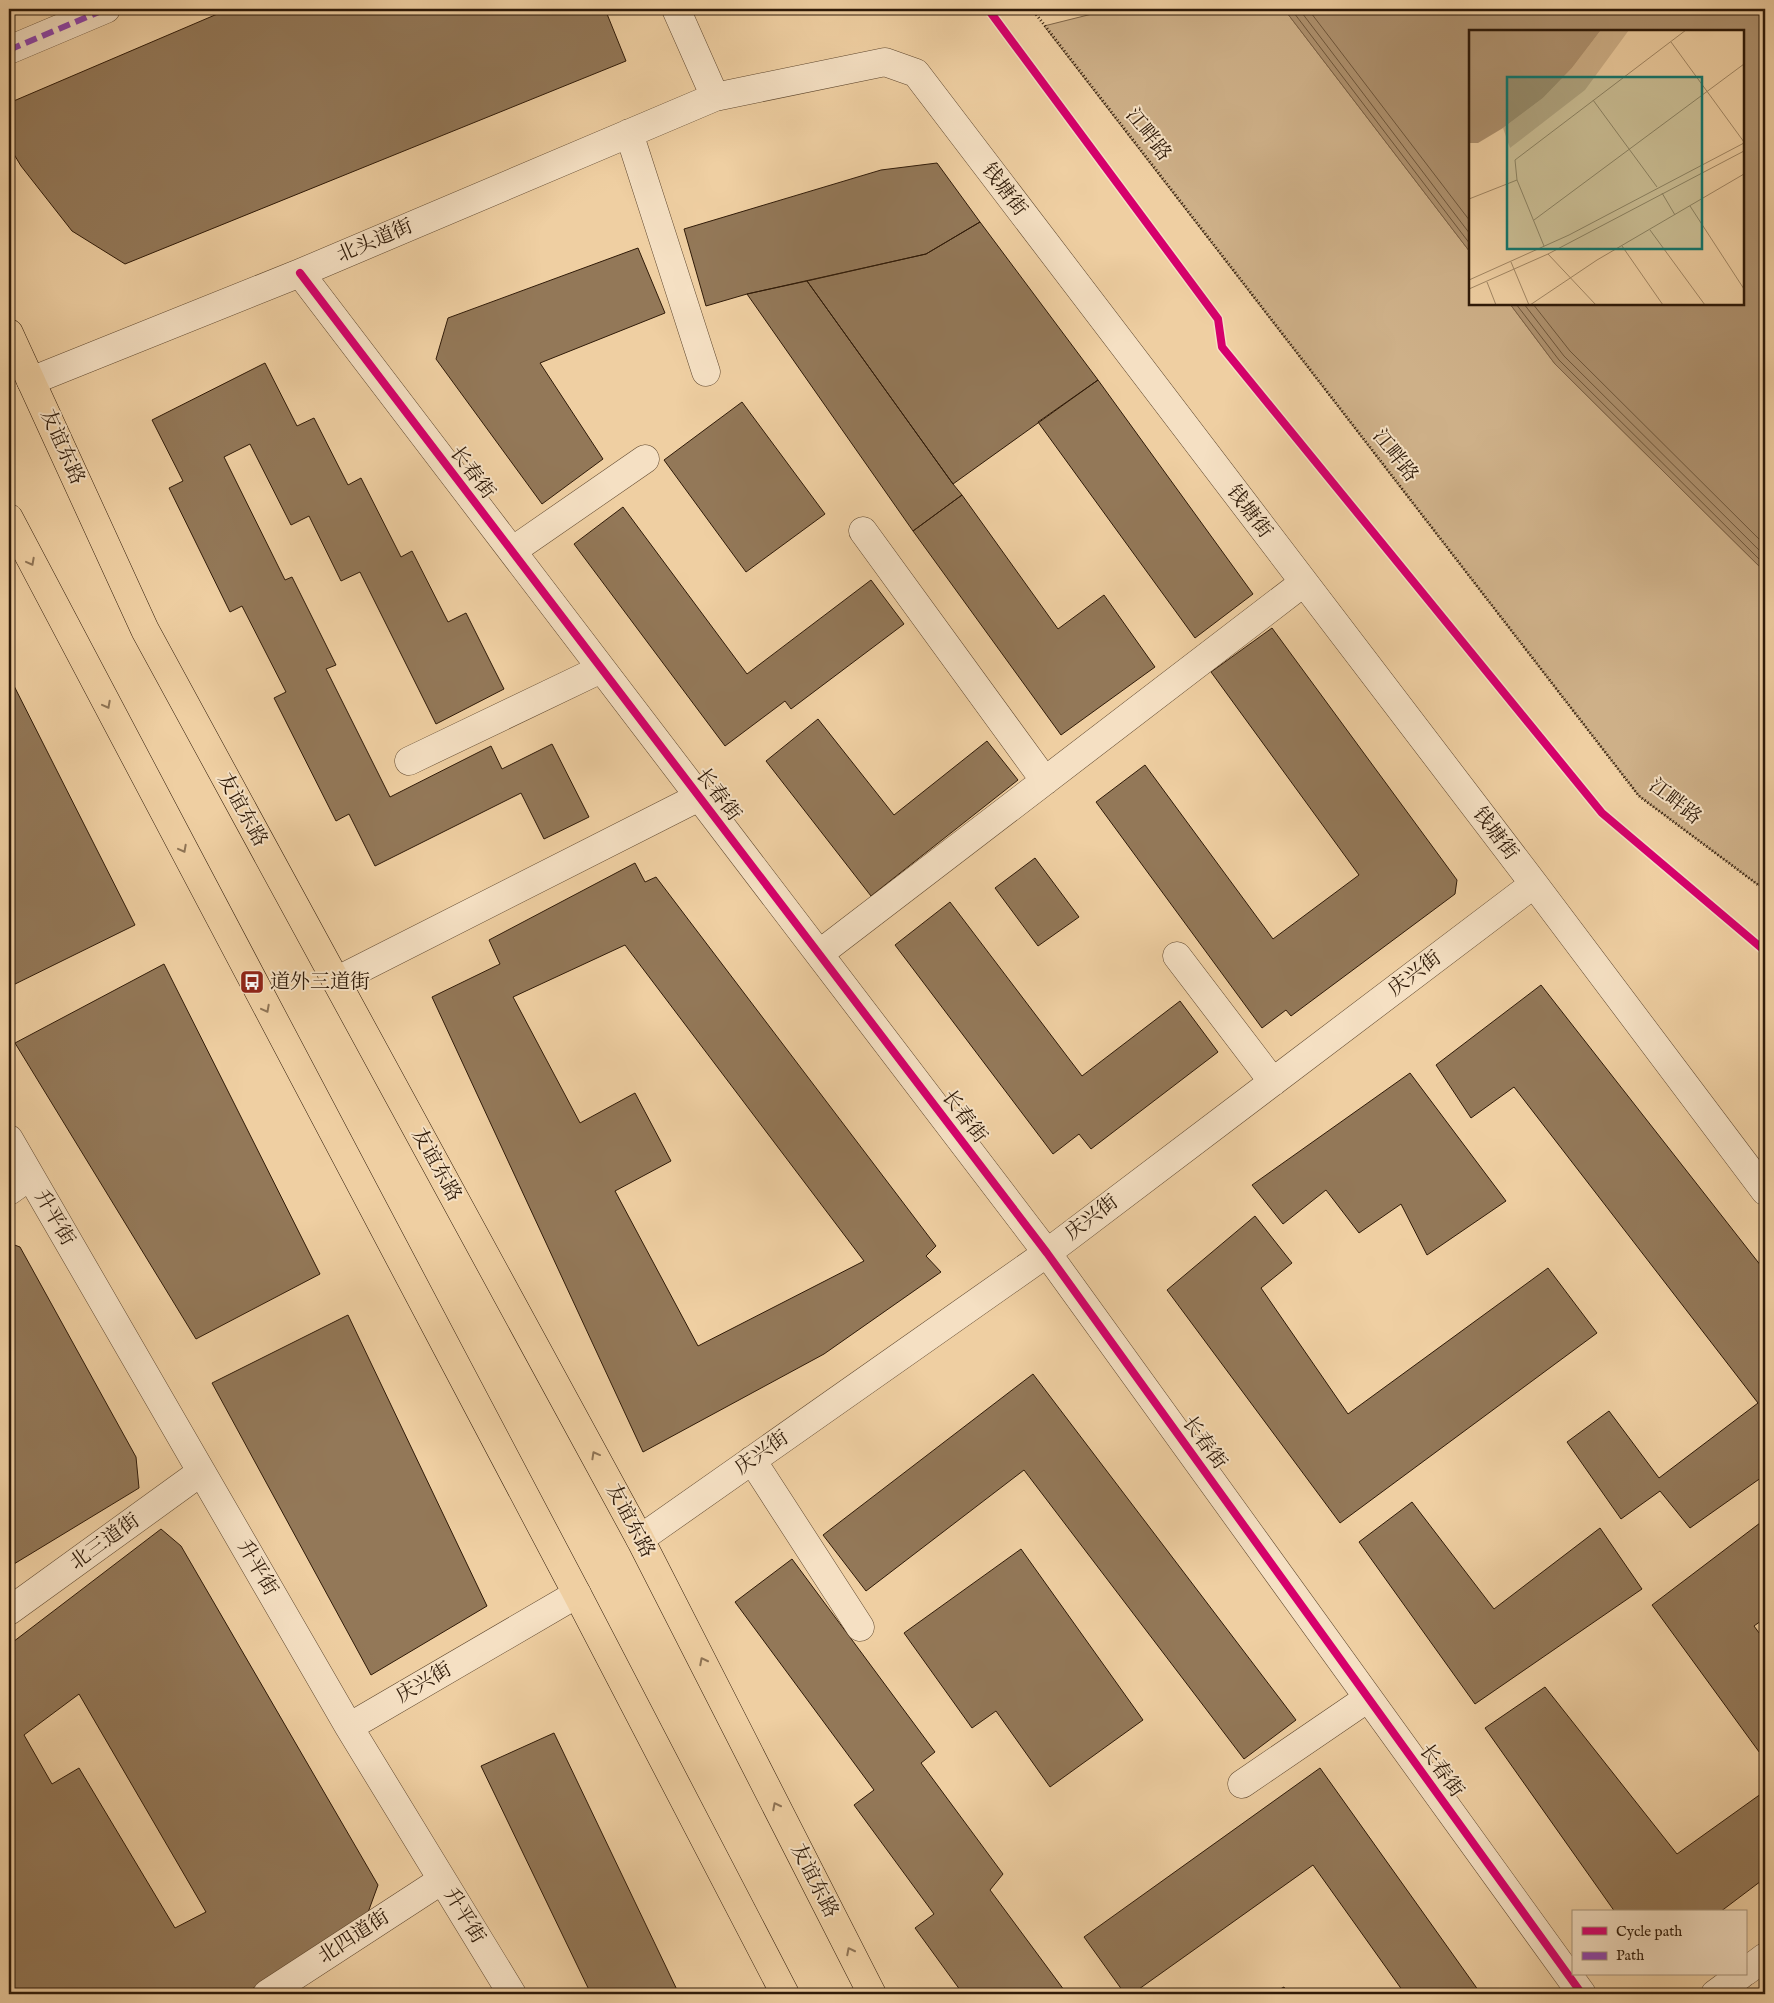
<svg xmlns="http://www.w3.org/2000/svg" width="1774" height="2003" viewBox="0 0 1774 2003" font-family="'IM FELL English','Noto Serif SC',serif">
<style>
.green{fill:#ceb088;stroke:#7e6548}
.water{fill:#ae916e;stroke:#7b6145}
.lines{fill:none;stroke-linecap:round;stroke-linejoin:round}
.shore{stroke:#6e563b;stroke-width:1}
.building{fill:#937858;stroke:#2f1a08;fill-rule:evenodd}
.minor-casing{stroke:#5f472e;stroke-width:29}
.highway-casing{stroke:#2f1a08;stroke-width:29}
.path{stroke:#2f1a08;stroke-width:3;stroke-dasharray:1 2.5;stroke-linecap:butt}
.minor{stroke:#f5e0c3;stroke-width:28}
.highway{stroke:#efcfa2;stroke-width:28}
.quiet{stroke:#8e44ad;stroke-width:6;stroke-dasharray:12 6;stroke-linecap:butt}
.cycleway-casing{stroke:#f5e0c3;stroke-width:11}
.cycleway{stroke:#d6006c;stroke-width:8}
.oneway{stroke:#8f7455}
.labels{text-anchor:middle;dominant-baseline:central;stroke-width:4;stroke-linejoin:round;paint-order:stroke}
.street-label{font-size:20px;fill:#2f1a08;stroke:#f5e0c3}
.poi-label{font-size:20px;fill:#2f1a08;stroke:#f5e0c3;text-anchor:start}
.inset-road{fill:none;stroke:#a28764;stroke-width:1}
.view{fill:#0f766e;fill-opacity:0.15;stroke:#0f766e;stroke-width:2.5}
.inset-edge{fill:none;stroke:#2f1a08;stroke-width:2.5}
</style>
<rect width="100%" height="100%" fill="#efcfa2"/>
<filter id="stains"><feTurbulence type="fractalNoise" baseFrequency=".004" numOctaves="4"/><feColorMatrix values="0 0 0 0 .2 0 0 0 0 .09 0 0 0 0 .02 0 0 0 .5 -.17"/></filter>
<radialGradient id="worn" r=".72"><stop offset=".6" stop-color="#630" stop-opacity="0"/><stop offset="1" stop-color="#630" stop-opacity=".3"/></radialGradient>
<path class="green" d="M1112,9H1284L1470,252V304H1510L1555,364L1765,572V890L1639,796L1044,26Z"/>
<path class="water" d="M1284,9H1765V572L1555,364L1510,304H1743V31H1470V252Z"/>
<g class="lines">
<path class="shore" d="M1291,9L1470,244
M1299,9L1470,234
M1308,9L1470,221
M1516,304L1559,360L1765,565
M1524,304L1564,356L1765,556
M1533,304L1570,351L1765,545"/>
</g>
<path class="building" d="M229,9H605L626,61L125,264L72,231L21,166L9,146V103Z
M937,163L980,222L926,254L747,294L706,306L684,229L881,170Z
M980,222L1098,380L953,484L807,281L926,254Z
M638,248L665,313L540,363L603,459L542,504L436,359L448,318Z
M807,281L953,484L962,495L913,531L747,294Z
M265,363L297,426L314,418L348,485L361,478L401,557L412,551L448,622L466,613L504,689L436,724L360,572L341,581L309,516L291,525L250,444L224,457L285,580L292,577L336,665L326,669L390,797L491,746L502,769L552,744L589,817L544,839L521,793L375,866L349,814L336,821L274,698L286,692L242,606L230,612L169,488L183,481L152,420Z
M1098,380L1253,594L1195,638L1038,422Z
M742,402L825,514L746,572L664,460Z
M962,495L1058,629L1104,595L1155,667L1061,735L913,531Z
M623,507L747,674L871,580L904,624L791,709L785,701L725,746L574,544Z
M1272,628L1457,880L1455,894L1291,1016L1286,1010L1262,1028L1096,802L1145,765L1273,939L1359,875L1211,672Z
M9,676L135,925L9,987Z
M818,719L894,815L987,741L1018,780L871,896L766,761Z
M1035,858L1079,917L1038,946L995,888Z
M635,863L645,882L656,877L936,1246L926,1256L941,1272L824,1354L643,1452L432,997L500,964L489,940ZM625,945L864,1261L698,1346L615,1191L671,1161L635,1093L580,1123L513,997Z
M950,902L1082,1076L1180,1001L1218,1052L1091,1149L1079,1134L1053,1154L895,945Z
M164,964L320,1274L196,1339L15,1043Z
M1541,985L1765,1271V1475L1690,1528L1660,1491L1621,1519L1567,1442L1609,1411L1659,1478L1758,1403L1514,1087L1471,1118L1436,1065Z
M1410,1073L1506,1201L1427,1255L1401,1204L1359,1233L1326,1190L1283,1224L1252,1185Z
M1255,1216L1292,1263L1261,1288L1348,1414L1548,1268L1597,1333L1340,1523L1167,1290Z
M9,1243L20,1247L136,1457L139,1488L9,1567Z
M348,1315L487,1606L371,1675L212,1383Z
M1033,1374L1296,1720L1244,1759L1024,1470L866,1591L823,1535Z
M1412,1502L1494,1609L1600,1528L1642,1589L1475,1704L1359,1542Z
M1760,1523L1765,1530V1618L1754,1626L1765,1641V1760L1652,1605Z
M161,1529L181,1546L378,1885L366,1918L244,1994H9V1645ZM79,1694L206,1912L175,1928L79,1768L52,1784L24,1735Z
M1021,1549L1143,1720L1050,1787L996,1711L972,1728L904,1633Z
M792,1559L935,1752L921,1763L1003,1874L990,1890L1067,1994H963L915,1928L934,1914L854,1805L874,1790L735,1602Z
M1545,1687L1677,1854L1765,1791V1878L1720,1912H1615L1485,1728Z
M554,1733L679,1994H591L481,1766Z
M1320,1768L1481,1994H1405L1313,1865L1132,1994H1125L1084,1937Z
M1284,1987L1288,1994H1271Z"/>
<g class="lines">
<defs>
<path id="minor" d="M676,9L715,97L885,62L916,73L1534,884L1765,1191
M9,50L106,9
M629,133L706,372
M300,273L1047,1253L1582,1994
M31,381L300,273L715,97
M863,531L1045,781
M512,551L645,459
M409,761L601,669
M819,954L1303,583
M1177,956L1273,1082
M336,981L699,797
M9,1139L349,1727L512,1994
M9,1191L30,1176
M752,1460L860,1627
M640,1539L1047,1253L1534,884
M9,1611L201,1472
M349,1727L577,1594
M1242,1784L1368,1698
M1745,1972L1765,1957
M267,1994L442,1880
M1715,1994L1742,1974"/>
<path id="highway" d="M9,333L145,630L640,1539L872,1994
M9,518L577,1594L785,1994"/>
</defs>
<use href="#minor" class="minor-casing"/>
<use href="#highway" class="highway-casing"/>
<path class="path" d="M1032,9L1639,796L1765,890"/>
<use href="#minor" class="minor"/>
<use href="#highway" class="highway"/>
<path class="quiet" d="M9,50L106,9"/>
<defs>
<path id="cycleway" d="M988,9L1218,319L1222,347L1602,813L1765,951
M300,273L1047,1253L1582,1994"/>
</defs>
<use href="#cycleway" class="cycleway-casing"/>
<use href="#cycleway" class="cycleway"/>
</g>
<defs><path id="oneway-chevron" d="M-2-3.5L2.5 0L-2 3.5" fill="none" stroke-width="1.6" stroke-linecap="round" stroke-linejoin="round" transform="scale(1.25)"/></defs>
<g class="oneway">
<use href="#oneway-chevron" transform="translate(31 562) rotate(62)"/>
<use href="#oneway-chevron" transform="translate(107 705) rotate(62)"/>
<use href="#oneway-chevron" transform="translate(183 849) rotate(62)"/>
<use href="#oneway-chevron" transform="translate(266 1009) rotate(62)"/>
<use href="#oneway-chevron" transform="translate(595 1455) rotate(-119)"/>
<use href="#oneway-chevron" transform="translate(703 1661) rotate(-117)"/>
<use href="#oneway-chevron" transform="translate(776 1806) rotate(-117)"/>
<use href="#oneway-chevron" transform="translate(850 1951) rotate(-117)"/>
</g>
<defs>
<symbol id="bus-square" viewBox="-11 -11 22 22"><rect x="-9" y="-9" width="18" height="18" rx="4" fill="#8f2418" stroke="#f5e0c3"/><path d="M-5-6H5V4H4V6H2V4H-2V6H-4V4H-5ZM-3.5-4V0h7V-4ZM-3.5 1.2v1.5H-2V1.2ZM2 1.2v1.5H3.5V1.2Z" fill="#fff"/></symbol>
</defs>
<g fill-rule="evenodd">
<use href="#bus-square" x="238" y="968" width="28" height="28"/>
</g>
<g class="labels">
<g class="street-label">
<text transform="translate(1148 135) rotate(52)">江畔路</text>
<text transform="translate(1004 190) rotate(53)">钱塘街</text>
<text transform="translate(375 241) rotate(-23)">北头道街</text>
<text transform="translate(62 447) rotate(66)">友谊东路</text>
<text transform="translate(1395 456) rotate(52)">江畔路</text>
<text transform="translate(472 473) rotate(53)">长春街</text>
<text transform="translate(1249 512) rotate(53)">钱塘街</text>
<text transform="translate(718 795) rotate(53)">长春街</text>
<text transform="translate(1675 802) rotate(38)">江畔路</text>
<text transform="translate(242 810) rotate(61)">友谊东路</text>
<text transform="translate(1495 834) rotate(53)">钱塘街</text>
<text transform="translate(1415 974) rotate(-37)">庆兴街</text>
<text transform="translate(964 1117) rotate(53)">长春街</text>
<text transform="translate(436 1165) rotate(61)">友谊东路</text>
<text transform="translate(54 1218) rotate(60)">升平街</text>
<text transform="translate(1092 1218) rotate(-37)">庆兴街</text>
<text transform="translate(1204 1443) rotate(54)">长春街</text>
<text transform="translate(762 1453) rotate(-35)">庆兴街</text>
<text transform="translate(630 1521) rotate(62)">友谊东路</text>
<text transform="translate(105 1542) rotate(-36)">北三道街</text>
<text transform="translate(257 1568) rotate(60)">升平街</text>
<text transform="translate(424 1683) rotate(-30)">庆兴街</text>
<text transform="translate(1441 1771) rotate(54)">长春街</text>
<text transform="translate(814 1881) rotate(63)">友谊东路</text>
<text transform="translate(464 1916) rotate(59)">升平街</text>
<text transform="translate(354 1937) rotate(-33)">北四道街</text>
</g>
<g class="poi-label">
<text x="270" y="982">道外三道街</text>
</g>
</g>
<g transform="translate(1469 30)">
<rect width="275" height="275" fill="#efcfa2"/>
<path d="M132,0H160L116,60L41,118L34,98L74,68L103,38Z" fill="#ceb088"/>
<path d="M0,0H132L103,38L74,68L34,98L9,113H0Z" fill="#ae916e"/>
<path class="inset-road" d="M202,12L275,112M124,70L188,157M48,150L75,216M193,163L206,185M0,169L48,150L46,130L217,0M221,176L275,259M65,190L275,34M181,200L236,275M153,216L194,275M79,224L127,275M42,232L60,275M0,250L100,205L275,113M18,252L27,275M0,259L79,224L275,121M61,275L128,230L275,144"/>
<path class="view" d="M38,47H233V219H38Z"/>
<rect width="275" height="275" class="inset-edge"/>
</g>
<rect width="1774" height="2003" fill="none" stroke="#efcfa2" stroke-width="30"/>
<rect x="10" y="10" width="1754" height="1983" fill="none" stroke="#2f1a08" stroke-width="2.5"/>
<rect x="15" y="15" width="1744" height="1973" fill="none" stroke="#2f1a08"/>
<rect x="1572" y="1910" width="175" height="65" fill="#f5e0c3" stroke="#a69178"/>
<rect x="1582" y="1927" width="25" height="8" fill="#d6006c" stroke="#a69178"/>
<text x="1616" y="1936" font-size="15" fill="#2f1a08">Cycle path</text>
<rect x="1582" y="1952" width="25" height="8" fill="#8e44ad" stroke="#a69178"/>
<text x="1616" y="1960" font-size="15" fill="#2f1a08">Path</text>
<rect width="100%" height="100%" filter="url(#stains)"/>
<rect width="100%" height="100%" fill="url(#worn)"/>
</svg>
